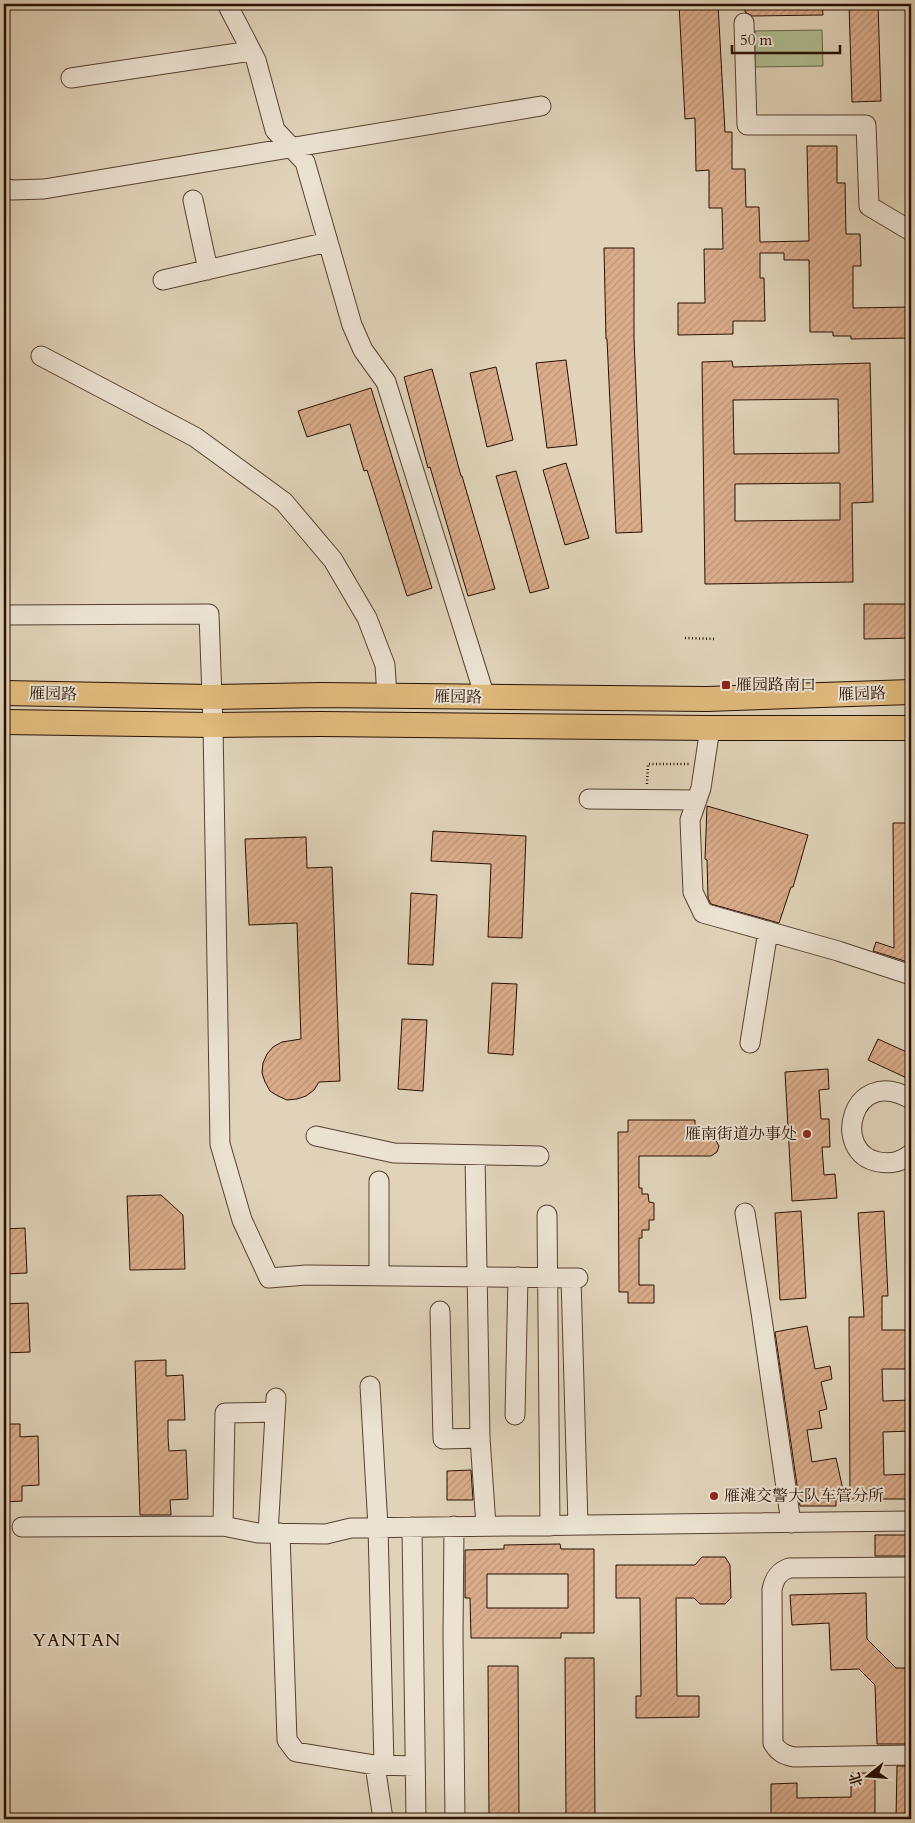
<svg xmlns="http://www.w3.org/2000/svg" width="915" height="1823" viewBox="0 0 915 1823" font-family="Cardo,'Noto Serif SC',serif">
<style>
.pitch{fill:#afbd91;stroke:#6c664a}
.building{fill:url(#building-hatch);stroke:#290f02;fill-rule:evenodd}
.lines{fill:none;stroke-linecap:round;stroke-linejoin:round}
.minor-casing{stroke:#574030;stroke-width:21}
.major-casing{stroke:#290f02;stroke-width:26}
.path{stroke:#290f02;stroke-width:2.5;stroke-dasharray:1 2.5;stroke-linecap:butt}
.minor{stroke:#ebe2d2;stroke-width:19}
.major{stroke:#e0ba7c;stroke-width:24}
.poi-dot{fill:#8f2418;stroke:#ebe2d2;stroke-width:2}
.labels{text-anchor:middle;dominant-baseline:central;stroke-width:4;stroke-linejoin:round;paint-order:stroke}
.poi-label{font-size:16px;fill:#290f02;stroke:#ebe2d2;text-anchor:start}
.street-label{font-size:16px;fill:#290f02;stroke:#ebe2d2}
.neighbourhood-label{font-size:18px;letter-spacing:1px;fill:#290f02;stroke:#ebe2d2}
</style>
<defs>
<pattern id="building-hatch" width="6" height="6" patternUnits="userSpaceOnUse" patternTransform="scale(1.25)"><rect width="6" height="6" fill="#daac8b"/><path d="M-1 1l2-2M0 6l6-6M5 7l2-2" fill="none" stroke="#bb9376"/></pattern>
</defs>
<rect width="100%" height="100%" fill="#e0d3b9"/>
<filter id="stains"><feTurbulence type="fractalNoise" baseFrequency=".004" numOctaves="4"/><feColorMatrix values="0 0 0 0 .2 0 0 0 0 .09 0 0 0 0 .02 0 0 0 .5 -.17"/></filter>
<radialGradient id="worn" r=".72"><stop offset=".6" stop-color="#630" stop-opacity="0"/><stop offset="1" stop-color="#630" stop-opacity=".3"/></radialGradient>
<path class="pitch" d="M822,30L823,66L755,67V31Z"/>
<path class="building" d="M679,4H718L725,132H732V169H745L746,207H759L760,242L809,241L807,146H837V183H845L846,234H860L861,266H853V308L911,307V338L851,339V336H833V332H810L809,260H784V253H760V278H764L765,321H733V334L678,335V303H705L704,249H723L722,208H709V170L696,171L695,118L685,119Z
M745,4H822L823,15L752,16L745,12Z
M849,4H878L881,101L852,102Z
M604,248H634V338L642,532L616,533L607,339H606Z
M566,360L577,445L547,448L536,363Z
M732,361L733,367L870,363L873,502L852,503L853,582L705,584L702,362ZM838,399L839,453L734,454L733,400ZM840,483V520L735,521V484Z
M496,367L513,440L487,447L470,373Z
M432,369L461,476H462L495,589L468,596L430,467L428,468L404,377Z
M371,388L432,588L407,596L367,470L364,471L350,424L307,437L298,411Z
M566,463L589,538L565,545L543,470Z
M516,471L549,588L530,593L496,476Z
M864,604H911V638L864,639Z
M707,806L808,835L793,887H791L779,923L711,904L708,898L707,860L705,859Z
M893,823H911V963L873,951L876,942L894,948Z
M433,831L526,836L522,938L488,937L491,864L431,861Z
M306,837L307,868L332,867L340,1081L319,1082L314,1090L306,1096L297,1099L287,1100L278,1096L270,1091L265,1082L262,1073L263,1063L267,1054L273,1047L282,1042L301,1039L297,923L249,925L245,839Z
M411,893L437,895L433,965L408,964Z
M492,983L517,984L513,1055L488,1053Z
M402,1019L427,1020L423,1091L398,1089Z
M878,1039L911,1054V1080L868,1060Z
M828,1069L829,1089L819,1090L821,1119H829L830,1147H822L824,1175L835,1174L837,1198L792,1201L785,1072Z
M628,1120H695V1135L714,1137L719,1146L717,1152L711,1156H639V1188H642V1194H648L649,1202L654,1203V1220H649V1230H642V1238H639V1285H654V1303H628V1292H619L618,1132H628Z
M161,1195L183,1215L185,1269L130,1270L127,1196Z
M801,1211L806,1298L780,1300L775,1213Z
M884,1211L888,1296H882V1330H911V1369H882L883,1401L911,1400V1431L883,1432L884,1475L911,1474V1499H850L849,1317H864L858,1213Z
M25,1228L27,1273L4,1274V1229Z
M28,1303L30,1352L4,1353V1304Z
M807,1326L815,1369L830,1366L832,1379L821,1382L827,1409L819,1411L822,1428L807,1430L812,1462L836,1458L845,1499H836V1506H800L775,1332Z
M166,1360V1376L183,1375L185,1420H168V1437L169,1451L186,1450L188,1499L170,1500L171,1515H140L135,1361Z
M4,1424H20V1437L38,1436L39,1485L22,1486V1501L4,1502Z
M471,1470L473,1500H447V1471Z
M875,1535H911V1556H875Z
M560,1544L561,1549H594V1633H561V1638H471L470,1598H465V1550L504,1549V1545ZM487,1574H568V1608H487Z
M702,1557H725L730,1565L731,1598L725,1604H700L694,1598H676L677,1696H699V1717L636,1718V1696H641L640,1598H616V1565H695Z
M866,1593L867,1639L896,1668H907L910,1744H877L875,1685L859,1669L831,1670L829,1623L792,1625L790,1595Z
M565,1658H594L595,1819H566Z
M488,1666H518L519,1819H489Z
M897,1766H911V1819H896Z
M851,1773H875V1819H771V1784L797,1783V1798L851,1797Z"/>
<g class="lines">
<defs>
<path id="minor" d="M227,4L256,60L275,130L305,162L352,325L363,350L386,382L485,697
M744,23L747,125H866L869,206L911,231
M71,78L251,51
M4,188L12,190L44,189L541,106
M193,200L208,270
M163,280L328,242
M41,356L195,437L284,502L333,560L367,618L385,665L387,696
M4,615L209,614L213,725L220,1144L242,1220L269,1278L306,1275L578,1278
M710,728L701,788L690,820L693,892L703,913L838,951L911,975
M589,799L697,800
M750,1043L768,931
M911,1099C851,1064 830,1154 879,1162C892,1164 901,1162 911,1154
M316,1136L394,1153L539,1156
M475,1156L480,1438L486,1526
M745,1213L761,1312L791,1523
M547,1215L550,1526
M379,1275V1181
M571,1278L578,1525
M440,1311L443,1439L480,1438
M370,1386L378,1527L384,1765
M515,1415L518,1277
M223,1526L225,1413L275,1412
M454,1526L453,1635L455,1819
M22,1527L223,1526L258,1533L326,1534L351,1528L911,1521
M412,1527L416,1819
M268,1533L276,1398
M280,1533L287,1740L296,1752L375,1765L415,1766
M911,1567L789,1568C778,1572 774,1579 772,1590L773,1743C778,1752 784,1755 794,1757L911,1755
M375,1765L383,1819"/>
<path id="major" d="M4,693L211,697L321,695L707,699L911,692
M4,722L213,725L321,724L710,728H911"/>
</defs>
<use href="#minor" class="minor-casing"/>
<use href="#major" class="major-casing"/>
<path class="path" d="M685,638L715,639
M647,784L648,764H690"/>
<use href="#minor" class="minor"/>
<use href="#major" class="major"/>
</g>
<g class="poi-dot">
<rect x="721" y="680" width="10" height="10" rx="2.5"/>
<circle cx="807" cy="1134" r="5"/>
<circle cx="714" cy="1496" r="5"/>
</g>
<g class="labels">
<g class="poi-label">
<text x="736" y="685">雁园路南口</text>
<text x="797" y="1134" text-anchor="end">雁南街道办事处</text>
<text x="724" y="1496">雁滩交警大队车管分所</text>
</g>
<g class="street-label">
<text transform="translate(53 694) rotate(1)">雁园路</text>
<text transform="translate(862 694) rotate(-2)">雁园路</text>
<text transform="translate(458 697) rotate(1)">雁园路</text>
</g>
<g class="neighbourhood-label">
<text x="77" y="1640">YANTAN</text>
</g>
</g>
<rect width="915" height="1823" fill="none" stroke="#e0d3b9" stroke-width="20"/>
<rect x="5" y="5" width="905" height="1813" fill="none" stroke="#290f02" stroke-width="2.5"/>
<rect x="10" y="10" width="895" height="1803" fill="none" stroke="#290f02"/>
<g transform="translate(868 1776) rotate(253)" stroke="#ebe2d2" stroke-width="4" paint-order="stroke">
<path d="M0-4L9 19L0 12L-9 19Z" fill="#290f02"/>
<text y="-8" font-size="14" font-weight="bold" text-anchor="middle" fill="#290f02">北</text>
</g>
<path d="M732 45v8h108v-8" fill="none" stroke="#290f02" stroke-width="2.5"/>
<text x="740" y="45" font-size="15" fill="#290f02" stroke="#ebe2d2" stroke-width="4" paint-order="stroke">50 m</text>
<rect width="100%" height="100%" filter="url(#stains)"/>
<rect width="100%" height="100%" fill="url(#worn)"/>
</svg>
